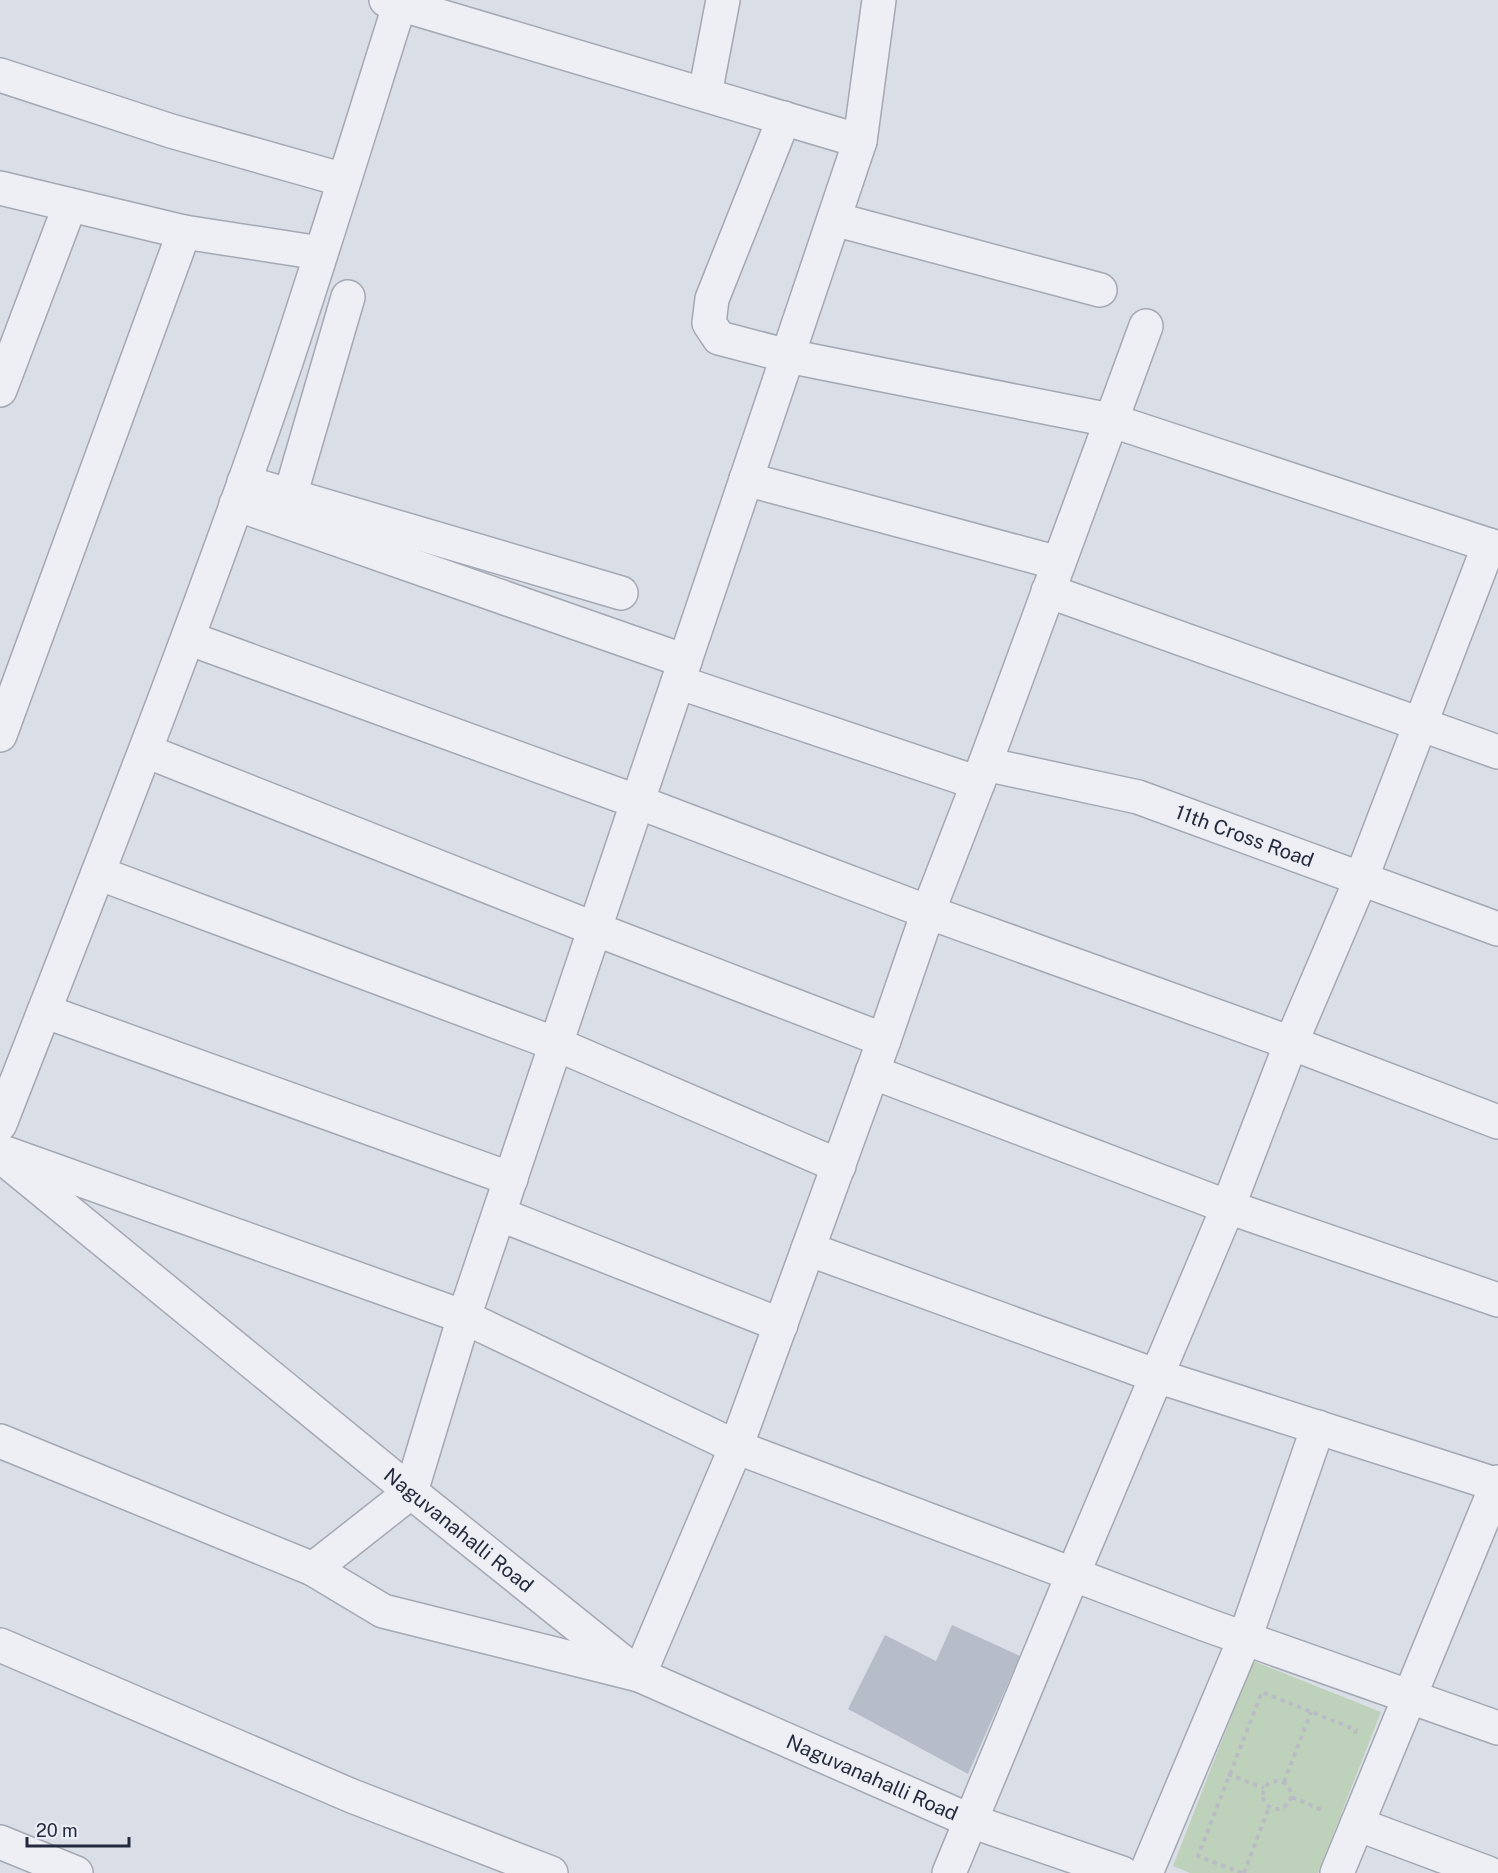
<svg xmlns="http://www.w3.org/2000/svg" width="1498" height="1873" viewBox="0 0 1498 1873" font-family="'Public Sans',sans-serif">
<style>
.green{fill:#bed1bb}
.building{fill:#b7bcc9}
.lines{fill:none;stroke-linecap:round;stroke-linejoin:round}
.minor-casing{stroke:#a3a8b3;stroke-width:36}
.path{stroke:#b9bcc5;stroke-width:4;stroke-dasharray:4.5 4.5;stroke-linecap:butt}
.minor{stroke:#edeff5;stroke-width:33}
.labels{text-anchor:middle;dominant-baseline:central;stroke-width:5;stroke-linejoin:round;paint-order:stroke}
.street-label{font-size:20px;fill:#242a3d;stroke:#e9edf4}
</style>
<rect width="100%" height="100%" fill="#dadee6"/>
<path class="green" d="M1253,1661L1381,1712L1318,1873H1190L1173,1866Z"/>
<path class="building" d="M952,1625L1020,1656L968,1774L848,1709L885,1635L936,1661Z"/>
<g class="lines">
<defs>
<g id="minor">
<path d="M386,0L860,141"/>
<path d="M0,75L171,131L344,180"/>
<path d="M705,94L723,0"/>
<path d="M784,118L712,299L709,323L719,338L788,356L1110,420L1498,548"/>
<path d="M0,188L184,232L320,253"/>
<path d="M834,219L1100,290"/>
<path d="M0,390L70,205"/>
<path d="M746,479L1058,563"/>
<path d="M244,482L621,593"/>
<path d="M290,496L348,297"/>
<path d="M236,504L685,661"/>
<path d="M1048,591L1498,752"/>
<path d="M188,638L638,802L928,912L1291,1043L1498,1122"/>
<path d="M678,682L978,783"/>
<path d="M0,735L184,232"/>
<path d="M146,751L595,929L884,1040"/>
<path id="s1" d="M985,764L1138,797L1498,929"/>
<path d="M98,873L556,1044L839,1166"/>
<path d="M44,1011L511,1179"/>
<path d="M872,1072L1228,1207L1498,1300"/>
<path d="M0,1124C97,875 196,627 282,374C323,251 361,127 400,3"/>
<path d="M0,1151L464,1317L736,1447L1207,1625L1498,1728"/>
<path id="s2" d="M8,1162L411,1492L639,1675L971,1821L1122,1873"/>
<path d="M499,1214L781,1325"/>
<path d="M808,1249L1157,1376L1498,1485"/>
<path d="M0,1441L313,1569L383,1611L639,1675L736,1447L884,1040L928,912L978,783L1146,326"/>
<path d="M313,1569L411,1492L464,1317L860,141L879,0"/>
<path d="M0,1645L352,1796L551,1873"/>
<path d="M1357,1824L1488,1873"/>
<path d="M0,1842L76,1873"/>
<path d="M949,1873L1073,1574L1228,1207L1291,1043L1361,879L1489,545"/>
<path d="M1146,1873L1245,1638L1318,1427"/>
<path d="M1337,1873L1498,1482"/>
</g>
</defs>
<use href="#minor" class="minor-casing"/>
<path class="path" d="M1228,1774L1264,1788
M1263 1795a14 14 0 1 1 28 0a14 14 0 1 1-28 0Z
M1284,1782L1311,1712
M1292,1797L1324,1811
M1242,1873L1198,1856L1262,1692L1356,1730L1355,1734
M1244,1873L1269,1807"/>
<use href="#minor" class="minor"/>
</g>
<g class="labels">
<g class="street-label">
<text stroke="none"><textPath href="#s1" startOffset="270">11th Cross Road</textPath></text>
<text stroke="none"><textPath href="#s2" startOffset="582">Naguvanahalli Road</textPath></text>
<text stroke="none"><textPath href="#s2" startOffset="1068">Naguvanahalli Road</textPath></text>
</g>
</g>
<path d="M27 1837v9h102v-9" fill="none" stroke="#242a3d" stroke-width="3"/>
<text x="36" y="1837" font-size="18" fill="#242a3d" stroke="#e9edf4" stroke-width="4.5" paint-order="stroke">20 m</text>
</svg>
